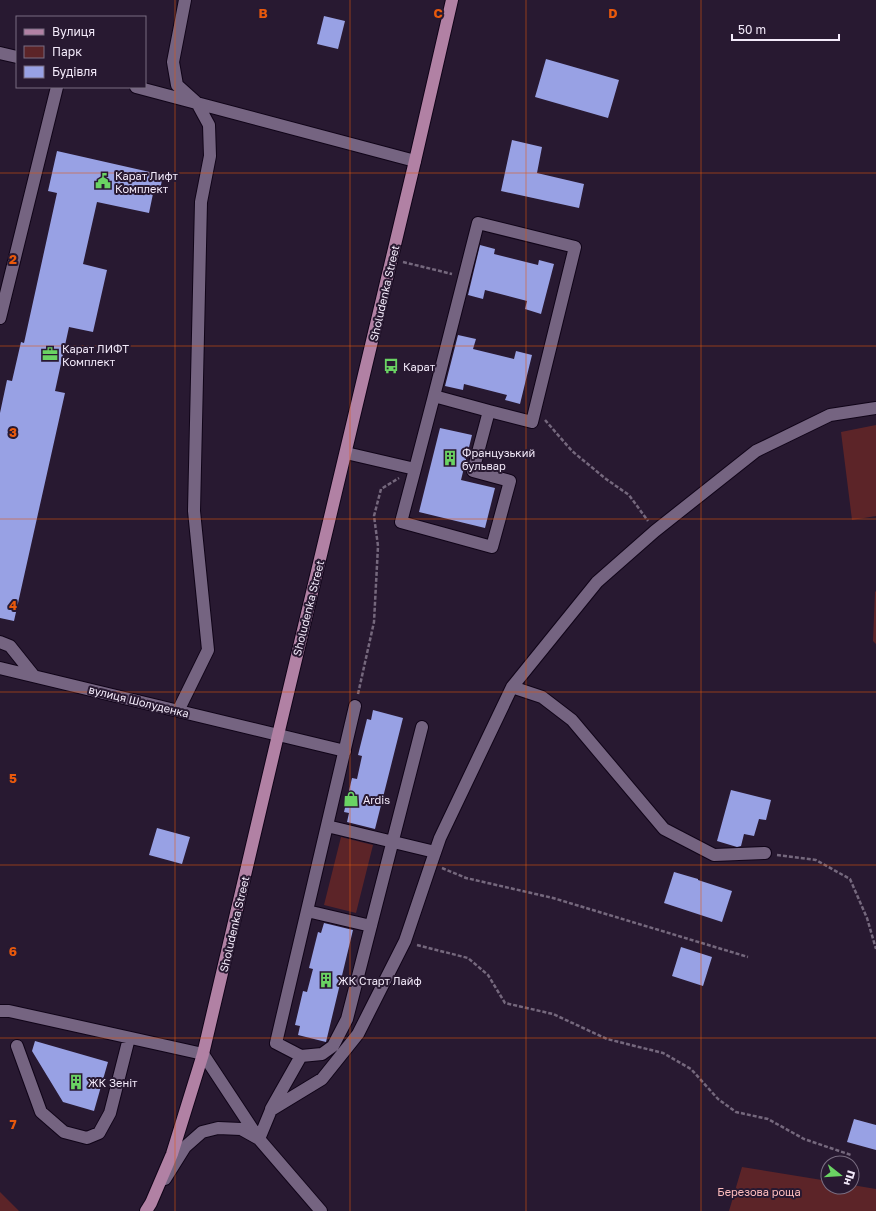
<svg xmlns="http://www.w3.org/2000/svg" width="876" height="1211" viewBox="0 0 876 1211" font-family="'Golos Text',sans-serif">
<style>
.green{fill:#5c2428}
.building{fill:#98a1e4}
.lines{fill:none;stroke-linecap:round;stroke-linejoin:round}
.minor-casing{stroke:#100418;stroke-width:14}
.major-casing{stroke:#100418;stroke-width:14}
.path{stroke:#75687d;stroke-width:2.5;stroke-dasharray:4 2;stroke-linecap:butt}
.minor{stroke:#756481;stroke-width:12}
.major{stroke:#b181a4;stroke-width:12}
.grid{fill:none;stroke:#e8590c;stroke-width:1;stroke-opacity:0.55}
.labels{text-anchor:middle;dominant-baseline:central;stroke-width:4;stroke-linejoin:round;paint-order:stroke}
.poi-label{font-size:11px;fill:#f3eafa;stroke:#281931;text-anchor:start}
.street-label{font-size:11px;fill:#f3eafa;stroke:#281931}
.park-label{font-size:11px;fill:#febdbd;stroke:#281931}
.grid-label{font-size:13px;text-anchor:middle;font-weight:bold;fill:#e8590c;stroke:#281931;stroke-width:4;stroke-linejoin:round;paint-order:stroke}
</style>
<rect width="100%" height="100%" fill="#281931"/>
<path class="green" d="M876,425V516L852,520L841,432Z
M876,591V644L873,641L875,592Z
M341,837L373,845L356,913L324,905Z
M742,1167L828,1181V1187H852V1185L876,1189V1211H729Z
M0,1192L19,1211H0Z"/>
<path class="building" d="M324,16L345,21L338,49L317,44Z
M546,59L619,80L608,118L535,97Z
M512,140L542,147L537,173L584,184L579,208L501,191Z
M57,151L163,175L160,190L154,189L149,213L97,202L83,264L107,270L93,332L69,327L55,391L65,393L14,621L0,618V413L7,380L12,381L21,342L24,343L57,193L48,191Z
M480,245L495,249L494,254L538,265L539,260L554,264L541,314L525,309L527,301L485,290L483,299L468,295Z
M458,335L476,339L473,349L514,359L516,351L532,355L520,404L505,400L507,395L464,384L463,390L445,386Z
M440,428L472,435L461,480L495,488L485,528L419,512Z
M373,710L403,718L375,829L347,822L349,813L344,812L352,778L357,779L362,756L358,755L367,719L371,720Z
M731,790L771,800L766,820L759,819L754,836L744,834L741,846L737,847L717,841Z
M157,828L190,837L182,864L149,855Z
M674,872L698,879V880L732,891L722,922L664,903Z
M324,923L353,930L326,1042L298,1035L300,1026L295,1025L303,991L307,992L313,969L309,968L318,932L321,933Z
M681,947L712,957L703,986L672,976Z
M35,1041L108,1062L94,1111L63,1102L32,1051Z
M854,1119L876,1125V1150L847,1142Z"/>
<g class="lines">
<defs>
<path id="minor" d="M0,53L17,57
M136,87L415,161
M0,318L57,87
M434,396L478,223L575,247L532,422L489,411
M346,453L415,469L401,522L492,547L510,481L473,471L489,411L434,396L415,469
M0,642L10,646L34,676
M0,668L345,751
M512,687L542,697L572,720L664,829L714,855L765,853
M178,711L208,650L194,511L201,202L210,156L209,125L197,103L177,85L173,62L185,0
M327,826L435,852
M307,911L371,926
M0,1011H9L203,1054L259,1139L321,1211
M17,1046L41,1112L64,1132L87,1138L99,1133L110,1113L129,1038
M301,1056L276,1043L355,706
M271,1109L301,1056L322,1054L333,1046L347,1019L422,727
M165,1179L185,1147L202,1132L218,1128L241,1129L259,1139L271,1110L322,1079L358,1034L405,941L431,864L440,838L512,687L597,582L655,531L756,451L830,415L876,408"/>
<path id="major" d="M146,1211L151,1203L172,1154L203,1054L278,735L415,161L452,0"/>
</defs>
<use href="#minor" class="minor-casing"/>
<use href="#major" class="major-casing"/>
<path class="path" d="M403,262L452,274
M545,420L572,451L606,479L629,495L648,521
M358,694L374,622L378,546L374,516L381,489L399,478
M777,855L816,860L850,879L867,918L876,949
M442,868L466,878L553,898L748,957
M417,945L468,958L488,975L505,1003L553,1014L607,1039L663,1053L691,1069L718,1099L736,1112L768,1119L804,1139L851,1155"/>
<use href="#minor" class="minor"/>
<use href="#major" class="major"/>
</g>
<path class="grid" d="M175,0V1211M350,0V1211M526,0V1211M701,0V1211M0,173H876M0,346H876M0,519H876M0,692H876M0,865H876M0,1038H876"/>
<defs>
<symbol id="civic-bare" viewBox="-9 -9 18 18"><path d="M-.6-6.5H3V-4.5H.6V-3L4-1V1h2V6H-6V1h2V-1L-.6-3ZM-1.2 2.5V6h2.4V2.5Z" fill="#6ad363" stroke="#281931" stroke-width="2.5" paint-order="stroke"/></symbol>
<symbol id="office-bare" viewBox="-9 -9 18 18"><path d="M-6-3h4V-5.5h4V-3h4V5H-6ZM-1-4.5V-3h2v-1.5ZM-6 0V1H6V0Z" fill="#6ad363" stroke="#281931" stroke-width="2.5" paint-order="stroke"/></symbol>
<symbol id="bus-bare" viewBox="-9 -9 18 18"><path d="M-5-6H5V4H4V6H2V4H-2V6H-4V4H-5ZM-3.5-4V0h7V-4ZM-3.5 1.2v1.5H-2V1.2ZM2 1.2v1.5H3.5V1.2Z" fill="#6ad363" stroke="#281931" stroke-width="2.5" paint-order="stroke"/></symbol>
<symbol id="building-bare" viewBox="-9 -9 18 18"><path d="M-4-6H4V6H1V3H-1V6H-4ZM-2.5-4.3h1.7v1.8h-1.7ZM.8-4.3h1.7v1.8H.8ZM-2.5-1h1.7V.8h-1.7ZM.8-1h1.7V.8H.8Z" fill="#6ad363" stroke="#281931" stroke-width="2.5" paint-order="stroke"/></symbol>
<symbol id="shop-bare" viewBox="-9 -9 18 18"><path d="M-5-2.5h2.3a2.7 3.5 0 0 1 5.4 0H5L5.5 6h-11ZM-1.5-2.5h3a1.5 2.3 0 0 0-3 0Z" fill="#6ad363" stroke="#281931" stroke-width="2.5" paint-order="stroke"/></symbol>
</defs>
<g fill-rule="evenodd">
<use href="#civic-bare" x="92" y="170" width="22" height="22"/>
<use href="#office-bare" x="39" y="343" width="22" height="22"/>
<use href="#bus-bare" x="380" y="355" width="22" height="22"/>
<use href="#building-bare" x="439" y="447" width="22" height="22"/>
<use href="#shop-bare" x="340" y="788" width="22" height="22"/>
<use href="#building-bare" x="315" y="969" width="22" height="22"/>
<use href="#building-bare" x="65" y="1071" width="22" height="22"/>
</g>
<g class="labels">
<g class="poi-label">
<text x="115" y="175">Карат Лифт<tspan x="115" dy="13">Комплект</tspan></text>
<text x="62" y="348">Карат ЛИФТ<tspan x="62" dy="13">Комплект</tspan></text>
<text x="403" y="366">Карат</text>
<text x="462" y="452">Французький<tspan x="462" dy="13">бульвар</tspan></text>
<text x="363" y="799">Ardis</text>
<text x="338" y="980">ЖК Старт Лайф</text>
<text x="88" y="1082">ЖК Зеніт</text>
</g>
<g class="street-label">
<text transform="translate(384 293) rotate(-77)">Sholudenka Street</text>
<text transform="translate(308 608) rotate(-76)">Sholudenka Street</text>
<text transform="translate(139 701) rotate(14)">вулиця Шолуденка</text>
<text transform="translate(234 924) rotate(-77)">Sholudenka Street</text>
</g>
<g class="park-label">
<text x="759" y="1191">Березова роща</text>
</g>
</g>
<g class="grid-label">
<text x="263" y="18">B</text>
<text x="438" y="18">C</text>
<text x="613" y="18">D</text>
<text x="13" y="264">2</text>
<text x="13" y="437">3</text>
<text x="13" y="610">4</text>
<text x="13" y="783">5</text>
<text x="13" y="956">6</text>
<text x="13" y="1129">7</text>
</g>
<rect x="16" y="16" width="130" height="72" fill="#281931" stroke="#796d81"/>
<rect x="24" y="29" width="20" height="6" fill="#b181a4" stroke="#796d81"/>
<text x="52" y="36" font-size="12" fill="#f3eafa">Вулиця</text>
<rect x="24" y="46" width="20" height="12" fill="#5c2428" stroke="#796d81"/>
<text x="52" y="56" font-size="12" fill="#f3eafa">Парк</text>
<rect x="24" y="66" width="20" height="12" fill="#98a1e4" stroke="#796d81"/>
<text x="52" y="76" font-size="12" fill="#f3eafa">Будівля</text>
<g transform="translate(840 1175) rotate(107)"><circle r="19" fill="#281931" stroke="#796d81"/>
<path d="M0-3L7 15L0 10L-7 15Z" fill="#6ad363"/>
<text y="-6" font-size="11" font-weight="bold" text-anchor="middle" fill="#f3eafa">Пн</text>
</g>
<path d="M732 34v6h107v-6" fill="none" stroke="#f3eafa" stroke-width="2"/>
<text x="738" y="34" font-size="12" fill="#f3eafa" stroke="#281931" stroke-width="3" paint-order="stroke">50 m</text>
</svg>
